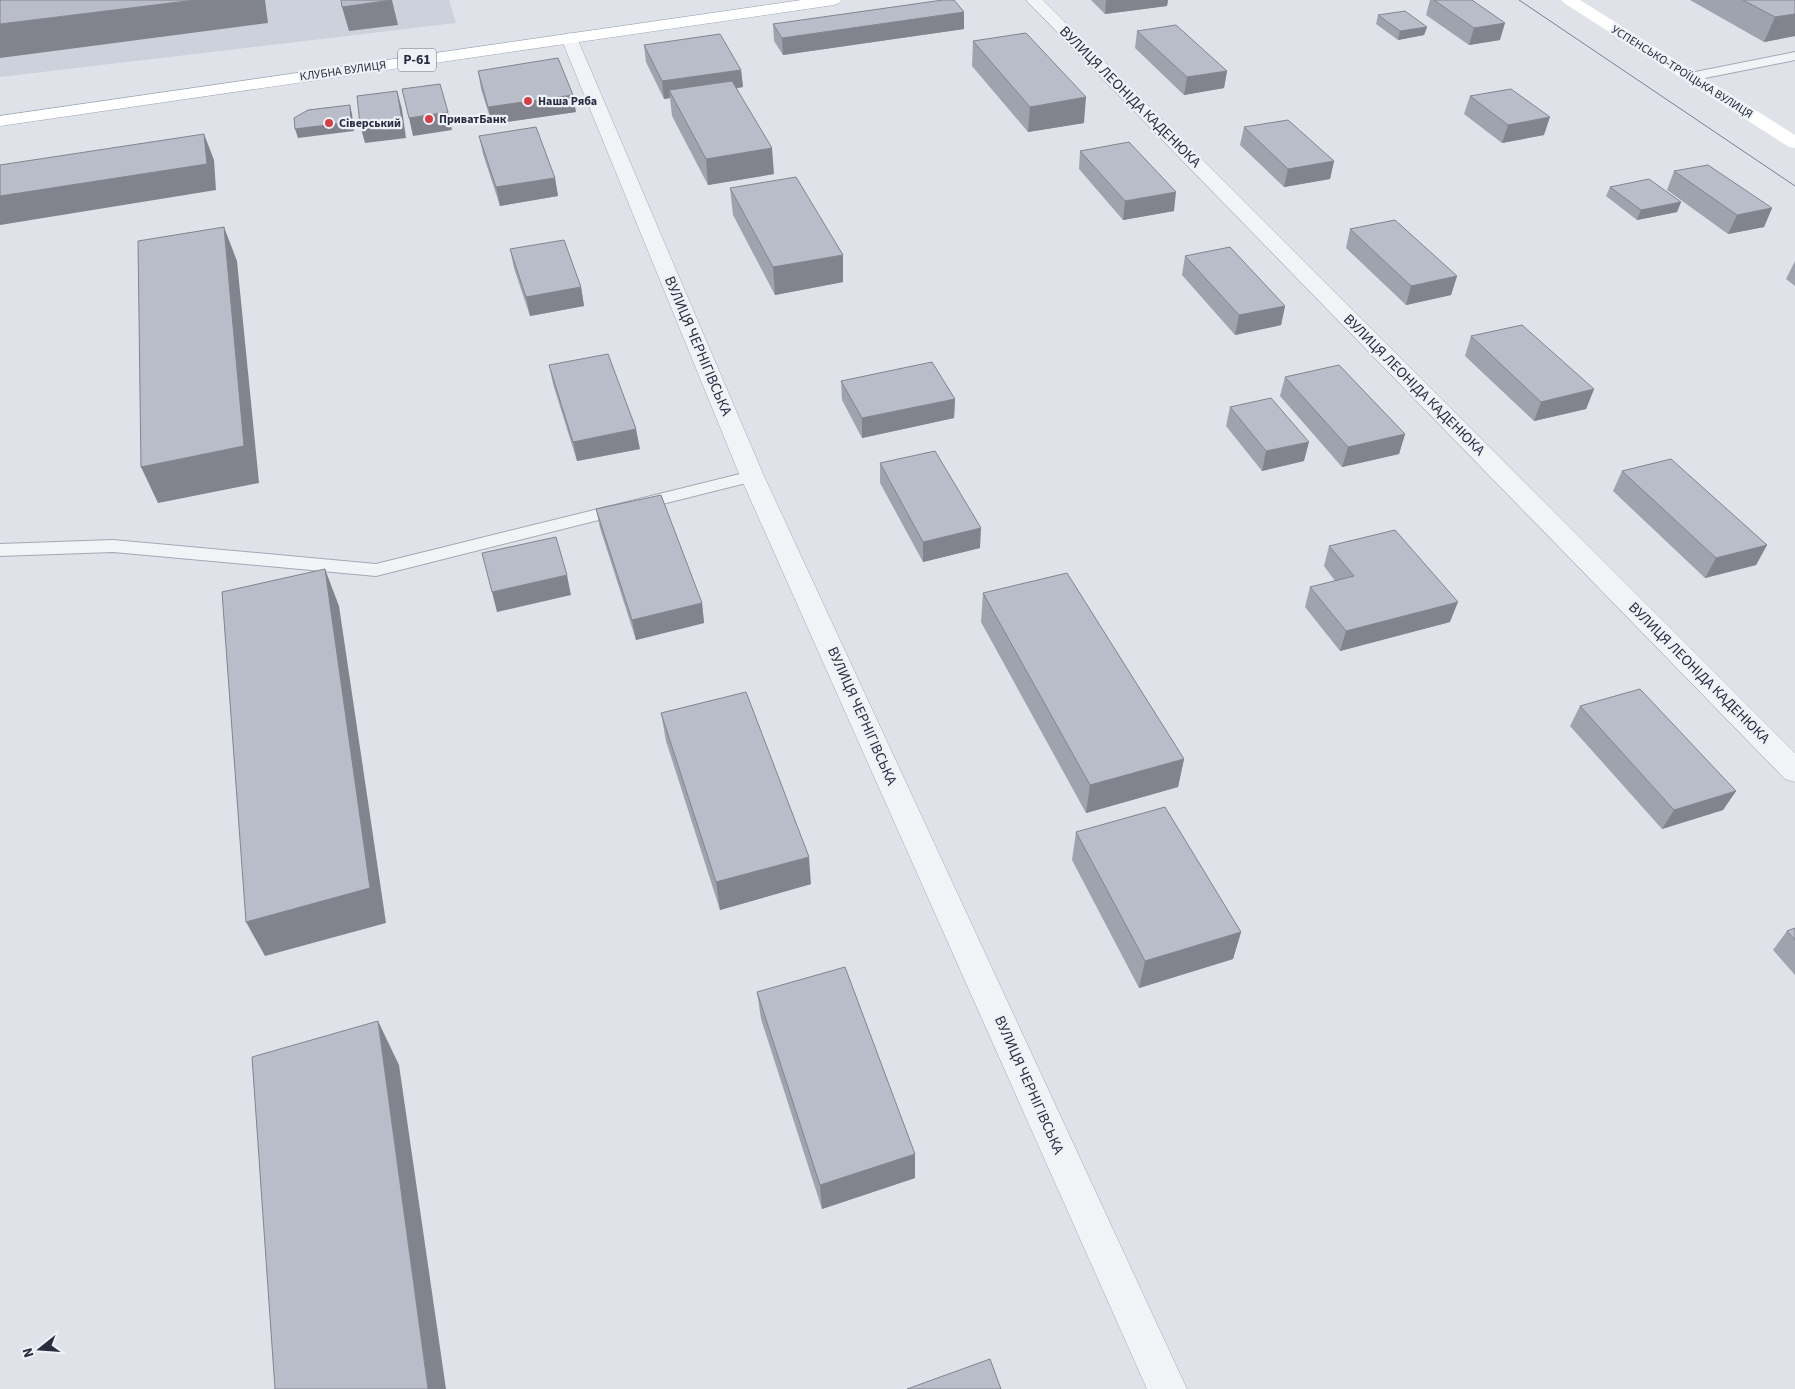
<svg xmlns="http://www.w3.org/2000/svg" width="1795" height="1389" viewBox="0 0 1795 1389" font-family="'Source Sans 3',sans-serif">
<style>
.built{fill:#cdd1db}
.lines{fill:none;stroke-linecap:round;stroke-linejoin:round}
.lane-casing{stroke:#a4a8b3;stroke-width:2}
.street-casing{stroke:#a4a8b3;stroke-width:1}
.primary-casing{stroke:#9ea5b5;stroke-width:1}
.lane{fill:#f2f3f7;fill-rule:evenodd}
.street{fill:#f2f3f7;fill-rule:evenodd}
.secondary{fill:#fff;fill-rule:evenodd}
.primary{fill:#fff;fill-rule:evenodd}
.tram{stroke:#788093;stroke-width:1}
.wall{fill:#9fa3ad}
.shaded-wall{fill:#82848d}
.building{fill:#b9bdc9;stroke:#82848d}
.poi-dot{fill:#d24047;stroke:#eff1f6;stroke-width:2}
.labels{text-anchor:middle;dominant-baseline:central;stroke-width:4.5;stroke-linejoin:round;paint-order:stroke}
.far-street-label{font-size:12px;fill:#282e40;stroke:#eff1f6}
.far-poi-label{font-size:12px;font-weight:bold;fill:#282e40;stroke:#eff1f6;text-anchor:start}
.shield{fill:#eff1f6;stroke:#646877;stroke-width:1}
.shield-label{font-size:14px;font-weight:bold;fill:#282e40}
.street-label{font-size:15px;fill:#282e40;stroke:#eff1f6}
</style>
<rect width="100%" height="100%" fill="#dfe2e9"/>
<path class="built" d="M0,0H449L456,23L0,77Z"/>
<g class="lines">
<defs>
<path id="lane" d="M1795,52V60L1690,81L1684,77L1690,73Z
M752,471L758,472L761,476L758,480L376,576L113,552L0,556V544L113,540L376,564Z"/>
<path id="street" d="M1026,0H1043L1795,753V782L1785,779Z
M569,33L575,35L577,38L764,476L1187,1389H1147L740,476L561,38L563,35Z"/>
<path id="primary" d="M802,0H842L839,3L834,5L0,126V116Z"/>
</defs>
<use href="#lane" class="lane-casing"/>
<use href="#street" class="street-casing"/>
<use href="#primary" class="primary-casing"/>
<use href="#lane" class="lane"/>
<use href="#street" class="street"/>
<path class="secondary" d="M1561,0H1580L1795,135V148L1789,147L1564,3Z"/>
<use href="#primary" class="primary"/>
<path class="tram" d="M1519,0L1795,186"/>
</g>
<path class="wall" d="M1091,0H1168L1167,6L1105,14Z
M1430,0H1472L1500,40L1469,45L1426,15Z
M1690,0H1795V36L1764,42Z
M964,12V29L783,55L774,41L773,24Z
M1378,15L1427,27L1424,35L1398,40L1376,24Z
M1137,31L1227,71L1224,88L1184,95L1135,48Z
M973,41L1084,123L1028,132L972,66Z
M644,45L741,70L743,87L737,88L774,174L708,185L672,116L670,98L664,99L646,62Z
M478,71L576,112L492,124L481,89Z
M1470,96L1544,135L1502,143L1464,114Z
M1244,127L1334,161L1330,179L1284,187L1240,145Z
M479,136L555,178L558,196L500,206L483,154Z
M1080,151L1174,211L1123,220L1079,169Z
M1674,171L1772,208L1764,227L1728,234L1667,190Z
M1610,187L1681,202L1677,212L1637,220L1606,196Z
M730,188L843,282L775,295L733,215Z
M1350,229L1457,276L1451,295L1406,305L1346,248Z
M510,249L581,287L584,306L530,316L514,268Z
M1185,256L1285,306L1281,325L1235,335L1182,275Z
M1795,261V286L1786,279Z
M1471,336L1594,389L1586,409L1534,421L1465,356Z
M549,365L640,449L577,461L553,384Z
M1285,377L1405,434L1399,454L1342,467L1280,396Z
M841,381L955,399L954,418L862,438L842,400Z
M1230,407L1304,461L1262,471L1226,426Z
M880,463L980,548L923,562L880,483Z
M1622,471L1767,545L1756,565L1705,578L1613,491Z
M596,509L702,603L704,623L636,640L600,528Z
M1329,546L1450,622L1340,651L1305,607L1310,587L1335,581L1324,566Z
M983,593L1184,759L1178,787L1086,813L981,622Z
M1580,706L1736,791L1723,810L1662,829L1570,726Z
M661,713L811,884L720,910L666,741Z
M1076,832L1241,932L1233,959L1139,988L1072,860Z
M1795,928V975L1773,950L1787,931Z
M757,992L915,1178L822,1209L761,1019Z"/>
<path class="shaded-wall" d="M195,0H265L268,23L0,58V24Z
M392,0L398,25L349,31L342,7Z
M1106,0H1168L1167,6L1105,14Z
M964,12V29L783,55L782,38Z
M1795,14V36L1764,42L1775,17Z
M1505,23L1500,40L1469,45L1474,28Z
M1427,27L1424,35L1398,40L1400,31Z
M741,70L743,87L673,98L669,90L670,98L664,99L662,81Z
M1227,71L1224,88L1184,95L1187,77Z
M397,91L402,109L406,138L365,143L360,125Z
M573,95L576,112L492,124L488,107Z
M1086,97L1084,123L1028,132L1030,107Z
M350,105L352,114L354,131L298,138L295,129Z
M448,112L452,130L413,136L409,118Z
M1550,117L1544,135L1502,143L1508,125Z
M204,134L214,160L216,190L0,225V196Z
M772,148L774,174L708,185L706,159Z
M1334,161L1330,179L1284,187L1288,169Z
M555,178L558,196L500,206L496,187Z
M1176,192L1174,211L1123,220L1125,201Z
M1681,202L1677,212L1637,220L1641,210Z
M1772,208L1764,227L1728,234L1737,215Z
M224,227L237,261L259,483L158,503L141,467Z
M843,255V282L775,295L773,267Z
M1457,276L1451,295L1406,305L1411,286Z
M581,287L584,306L530,316L526,297Z
M1285,306L1281,325L1235,335L1239,315Z
M1594,389L1586,409L1534,421L1541,402Z
M955,399L954,418L862,438V418Z
M636,429L640,449L577,461L573,442Z
M1405,434L1399,454L1342,467L1348,447Z
M1309,442L1304,461L1262,471L1266,451Z
M981,528L980,548L923,562V542Z
M1767,545L1756,565L1705,578L1716,558Z
M325,569L339,606L386,923L265,956L246,922Z
M567,575L571,595L497,612L492,592Z
M1458,602L1450,622L1340,651L1346,631Z
M702,603L704,623L636,640L632,620Z
M1184,759L1178,787L1086,813L1090,785Z
M1736,791L1723,810L1662,829L1674,810Z
M809,857L811,884L720,910L716,882Z
M1241,932L1233,959L1139,988L1145,961Z
M378,1021L399,1065L446,1389H428Z
M915,1154V1178L822,1209L820,1185Z"/>
<path class="building" d="M0,0H195L0,24Z
M341,0H392L342,7Z
M943,0H954L964,12L782,38L773,24Z
M1434,0H1472L1505,23L1474,28Z
M1743,0H1795V14L1775,17Z
M1405,11L1427,27L1400,31L1378,15Z
M1176,25L1227,71L1187,77L1137,31Z
M1026,33L1086,97L1030,107L973,41Z
M720,34L741,70L662,81L644,45Z
M558,58L573,95L488,107L478,71Z
M732,81L772,148L706,159L669,90Z
M440,84L448,112L409,118L402,89Z
M1511,89L1550,117L1508,125L1470,96Z
M397,91L402,120L360,125L357,96Z
M350,105L351,122L295,129L294,118L308,110Z
M1288,120L1334,161L1288,169L1244,127Z
M536,127L555,178L496,187L479,136Z
M204,134L207,164L0,196V165Z
M1129,142L1176,192L1125,201L1080,151Z
M1708,165L1772,208L1737,215L1674,171Z
M796,177L843,255L773,267L730,188Z
M1649,179L1681,202L1641,210L1610,187Z
M1395,220L1457,276L1411,286L1350,229Z
M224,227L244,446L141,467L138,241Z
M564,240L581,287L526,297L510,249Z
M1230,247L1285,306L1239,315L1185,256Z
M1522,325L1594,389L1541,402L1471,336Z
M608,354L636,429L573,442L549,365Z
M932,362L955,399L862,418L841,381Z
M1339,365L1405,434L1348,447L1285,377Z
M1271,398L1309,442L1266,451L1230,407Z
M935,451L981,528L923,542L880,463Z
M1671,459L1767,545L1716,558L1622,471Z
M661,495L702,603L632,620L596,509Z
M1395,530L1458,602L1346,631L1310,587L1354,576L1329,546Z
M556,537L567,575L492,592L482,553Z
M325,569L370,888L246,922L222,592Z
M1067,573L1184,759L1090,785L983,593Z
M1640,689L1736,791L1674,810L1580,706Z
M746,692L809,857L716,882L661,713Z
M1165,807L1241,932L1145,961L1076,832Z
M1795,928V940L1787,931Z
M845,967L915,1154L820,1185L757,992Z
M378,1021L428,1389H275L252,1057Z
M990,1359L1001,1389H907Z"/>
<g class="poi-dot">
<circle cx="528" cy="101" r="5"/>
<circle cx="429" cy="119" r="5"/>
<circle cx="329" cy="123" r="5"/>
</g>
<g class="labels">
<g class="far-street-label">
<text transform="translate(343 71) rotate(-8)">КЛУБНА ВУЛИЦЯ</text>
<text transform="translate(1682 72) rotate(32)">УСПЕНСЬКО-ТРОЇЦЬКА ВУЛИЦЯ</text>
</g>
<g class="far-poi-label">
<text x="538" y="101">Наша Ряба</text>
<text x="439" y="119">ПриватБанк</text>
<text x="339" y="123">Сіверський</text>
</g>
<rect class="shield" x="398" y="48.5" width="38" height="23" rx="4"/>
<g class="shield-label">
<text x="417" y="60">Р-61</text>
</g>
<g class="street-label">
<text transform="translate(1130 97) rotate(45)">ВУЛИЦЯ ЛЕОНІДА КАДЕНЮКА</text>
<text transform="translate(698 346) rotate(67)">ВУЛИЦЯ ЧЕРНІГІВСЬКА</text>
<text transform="translate(1414 385) rotate(45)">ВУЛИЦЯ ЛЕОНІДА КАДЕНЮКА</text>
<text transform="translate(1699 673) rotate(45)">ВУЛИЦЯ ЛЕОНІДА КАДЕНЮКА</text>
<text transform="translate(862 716) rotate(66)">ВУЛИЦЯ ЧЕРНІГІВСЬКА</text>
<text transform="translate(1029 1085) rotate(66)">ВУЛИЦЯ ЧЕРНІГІВСЬКА</text>
</g>
</g>
<g transform="translate(40 1349) rotate(253)" stroke="#eff1f6" stroke-width="4" paint-order="stroke">
<path d="M0-4L9 19L0 12L-9 19Z" fill="#282e40"/>
<text y="-8" font-size="14" font-weight="bold" text-anchor="middle" fill="#282e40">N</text>
</g>
</svg>
